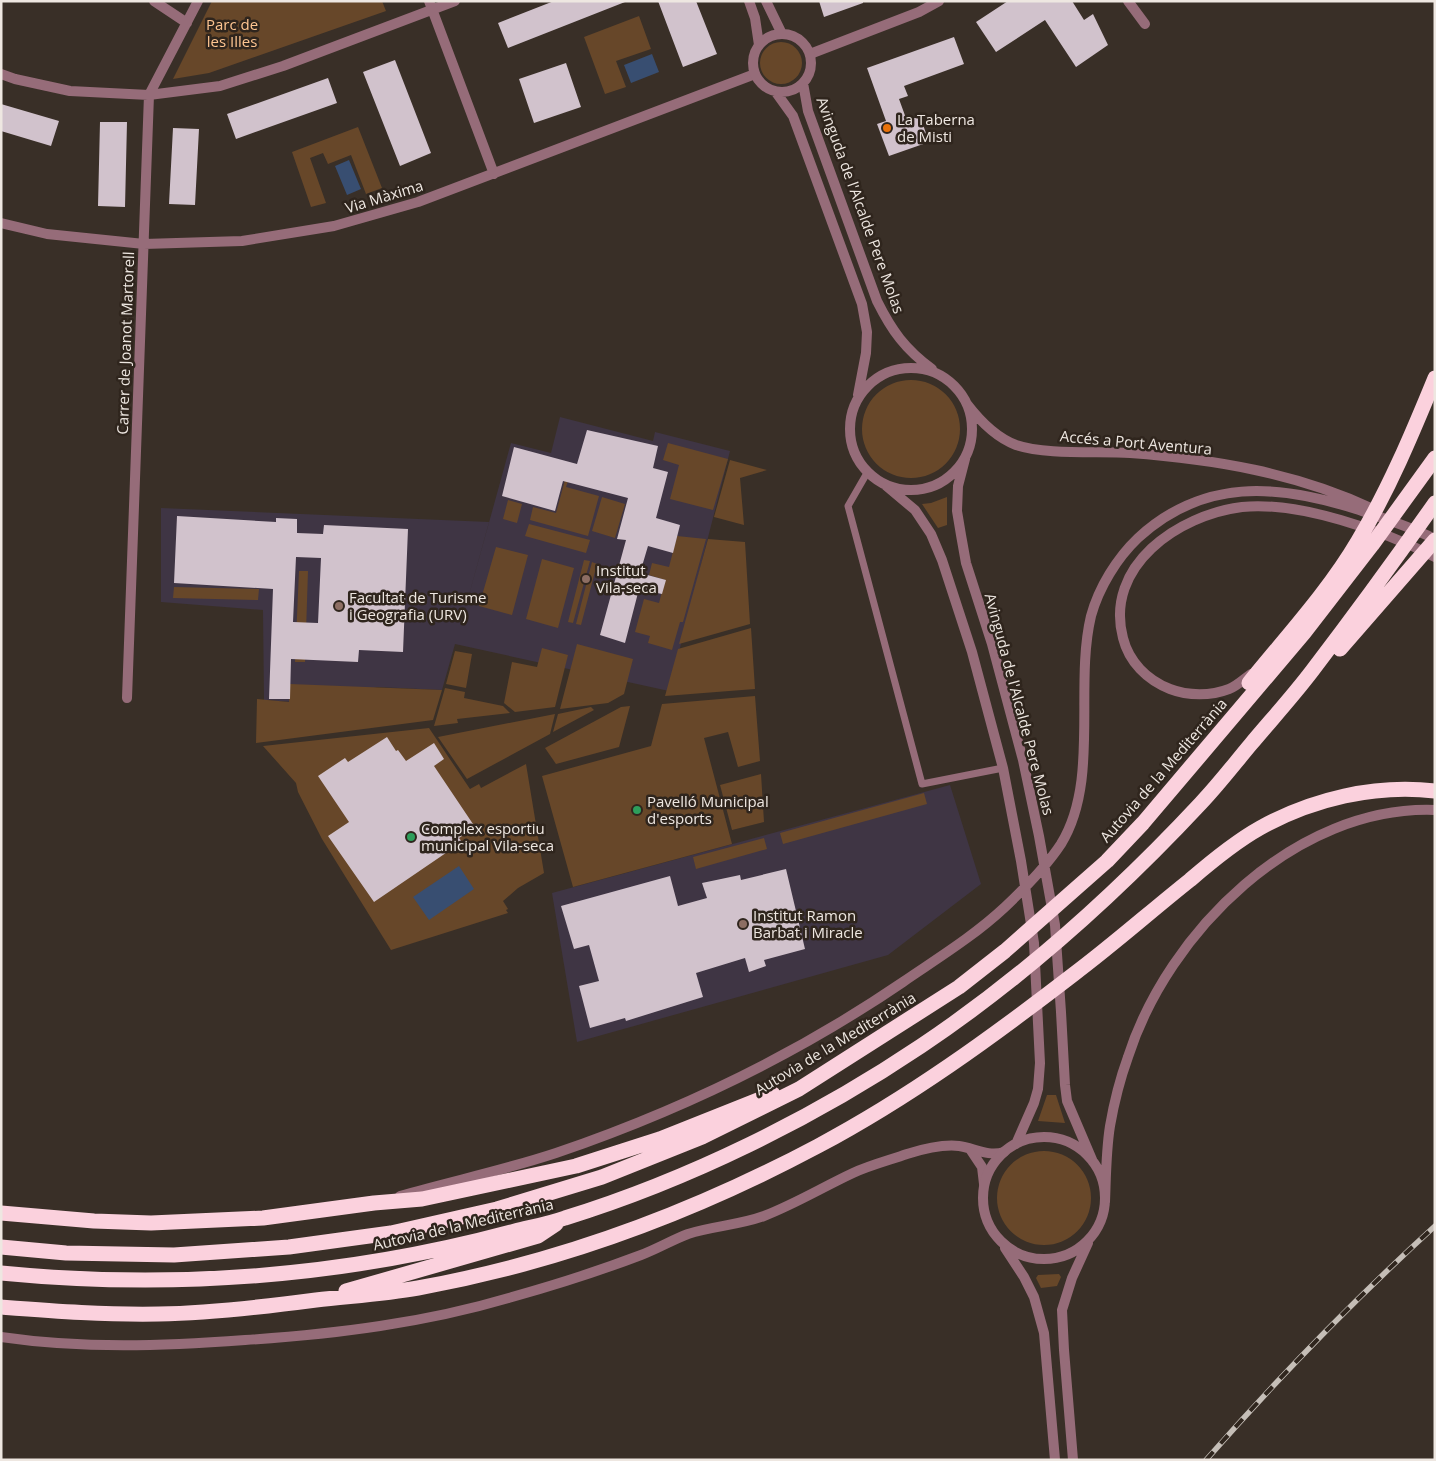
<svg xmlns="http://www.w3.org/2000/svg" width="1436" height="1461" viewBox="0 0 1436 1461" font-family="'Open Sans',sans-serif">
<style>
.industrial{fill:#3f3544}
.green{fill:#674729}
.water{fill:#384e71}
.building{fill:#d1c2cc;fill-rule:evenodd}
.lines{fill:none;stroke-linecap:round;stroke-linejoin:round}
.service{stroke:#966c79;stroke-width:7}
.pedestrian{stroke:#966c79;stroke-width:10}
.minor{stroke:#966c79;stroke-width:10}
.tertiary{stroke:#966c79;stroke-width:10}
.motorway{stroke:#fbd1dd;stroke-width:15}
.rail-casing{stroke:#c5beb7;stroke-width:5.5}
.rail{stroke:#2f251d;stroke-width:4;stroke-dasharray:11;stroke-linecap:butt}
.food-dot{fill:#e8710a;stroke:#2f251d;stroke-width:2}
.education-dot{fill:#8d6e63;stroke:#2f251d;stroke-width:2}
.leisure-dot{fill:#2e9e5b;stroke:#2f251d;stroke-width:2}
.labels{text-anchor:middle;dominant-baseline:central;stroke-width:5;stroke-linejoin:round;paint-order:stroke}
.park-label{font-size:15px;fill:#fec591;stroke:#2f251d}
.poi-label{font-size:15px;fill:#eee7e1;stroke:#2f251d;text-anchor:start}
.street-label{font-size:15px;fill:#eee7e1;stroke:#2f251d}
</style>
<rect width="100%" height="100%" fill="#392f27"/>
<path class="industrial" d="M560,417L653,441L655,432L730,451L669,691L455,644L442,690L377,687L322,704L264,700L263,610L161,602V508L489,522L456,642L511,443L551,453Z
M950,785L981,884L888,955L577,1042L552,893Z"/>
<path class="green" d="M212,1H382L386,11L209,73L173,79Z
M639,16L651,49L616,61L626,87L605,94L584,37Z
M760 63a21 21 0 1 1 42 0a21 21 0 1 1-42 0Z
M358,127L382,188L366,194L351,155L328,164L323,153L310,158L326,203L311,207L292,152Z
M862 429a49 49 0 1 1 98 0a49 49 0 1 1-98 0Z
M668,443L728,459L713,510L670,499L679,465L663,460Z
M730,460L767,470L740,478L744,525L714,517Z
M565,480L568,481L566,487L599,496L588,536L530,520L533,507L556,513Z
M602,497L625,504L615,538L592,531Z
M947,497V525L938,528L922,504L931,503Z
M508,500L522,504L517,523L503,519Z
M529,524L590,540L586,553L525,536Z
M677,536L706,539L683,622H680L672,650L648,643L650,636L635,632L644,599L659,603L665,580L649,575L652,563L669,567Z
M708,539L745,542L750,624L679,644Z
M496,547L528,555L512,615L479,606Z
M542,559L574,568L558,628L526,619Z
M584,560L590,561L573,623L568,622Z
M592,562L597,564L581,625L576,624Z
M299,571H308L305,662H295Z
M174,587L259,589L258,600L173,598Z
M751,628L755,689L665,696L678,649Z
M577,644L633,659L624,694L608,703L560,709Z
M542,648L568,655L555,707L515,712L504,703L512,662L537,667Z
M455,651L472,654L466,688L446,684Z
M290,684L442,690L433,720L256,743L257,699L289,702Z
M445,688L465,692L464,698L503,706L510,713L457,719L458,723L434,726Z
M755,696L760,761L738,767L728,732L704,738L732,844L573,887L542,776L651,746L662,704Z
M630,706L619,747L556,764L545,748L621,707Z
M591,707L594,710L553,732L558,714Z
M555,714L550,734L467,779L438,737Z
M429,728L470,789L479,784L481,788L526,764L544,873L518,888L503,901L508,909L506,910L508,913L391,950L322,839L298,792L296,783L263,746Z
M761,774L764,822L732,830L720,785Z
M924,793L927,804L783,844L780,833Z
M764,838L767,849L696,869L693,857Z
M1047,1095H1056L1065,1123L1038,1121Z
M997 1198a47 47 0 1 1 94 0a47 47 0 1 1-94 0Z
M1059,1274L1061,1277L1057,1286L1041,1288L1036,1278L1038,1275Z"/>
<path class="water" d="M652,54L659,72L631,83L624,65Z
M349,160L361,189L347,195L335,166Z
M459,866L474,889L429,920L413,897Z"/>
<path class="building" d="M554,1H624L625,2L508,48L498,23Z
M658,1H696L717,54L683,67Z
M819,1H863V3L824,17Z
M1008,1H1072L1084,20L1093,14L1108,45L1076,67L1045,20L996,52L976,22Z
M954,37L964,64L904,86L908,96L899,99L907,121L920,116L929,142L889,156L877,124L886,121L867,68Z
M395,60L431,153L400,166L363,72Z
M566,63L581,107L534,123L519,79Z
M328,78L337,103L236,139L227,114Z
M1,104L59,121L51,146L1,131Z
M100,122H127L125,207L98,206Z
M173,128L199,129L195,205L169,204Z
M587,430L658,446L653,468L668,472L656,518L680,525L673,553L648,546L640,573L666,580L662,594L639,589L625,643L600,635L626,540L617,539L628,498L563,481L555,511L502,496L514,447L577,464Z
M177,516L276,522V518L297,519V533L323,534L324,525L408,529L403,652L359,650L358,662L291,659L290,699H269L273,589L174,583ZM296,557L321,558L318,623L293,622Z
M387,737L396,751L398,750L406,761L434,743L444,759L434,766L475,827L459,838L462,842L374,902L328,836L349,822L318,776L345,758L348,762Z
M786,869L805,949L764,960L766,966L749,972L745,958L696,973L703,997L626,1021L625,1018L590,1028L579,986L599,981L589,945L574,949L561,906L670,876L678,906L707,898L702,883L740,875L741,880Z"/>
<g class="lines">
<path class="service" d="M867,473L848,506L922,784L1003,768"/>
<path class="pedestrian" d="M154,1L187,23
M149,95L198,1"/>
<path class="minor" d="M429,1L494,174
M1128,1L1145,24
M810,54L919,12L939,1
M1,74L15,79L70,91L149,95L220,86L283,66L455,1
M1,223L47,234L144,244L242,241L334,226L418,202L755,74
M127,698L149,95
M970,1149L982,1167L984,1184
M1,1337C83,1349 164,1346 245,1340C336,1334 425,1323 512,1297C555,1285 599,1271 641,1255C657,1249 672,1240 688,1234C713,1226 740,1225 764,1216C795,1204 823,1187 853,1173C870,1165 890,1160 907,1154C923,1149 942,1144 959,1146C974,1148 988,1157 1004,1152"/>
<path class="tertiary" d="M749,1L755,18L759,45
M766,1L782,34
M753 63a29 29 0 1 1 58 0a29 29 0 1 1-58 0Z
M803,83L808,111L877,301C892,331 905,349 932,369
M775,91L793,116L862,304L867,332L866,353L858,395
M850 429a61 61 0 1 1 122 0a61 61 0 1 1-122 0Z
M967,404C980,421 995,437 1016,445C1045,455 1098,451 1130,453C1213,459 1297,473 1373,509
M965,459L958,486L957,511L961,535L966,563L992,644L1023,760L1039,836L1055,925L1061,1012L1065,1085L1067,1101L1093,1162
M884,484L915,510L931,534L942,560L972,652L1003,768L1021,861L1034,943L1040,1063L1038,1089L1034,1103L1016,1144
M1251,674C1244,679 1237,686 1229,689C1211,696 1188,696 1170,689C1147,680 1129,662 1123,638C1104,566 1178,515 1242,507C1299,501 1384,531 1435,557
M983 1198a61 61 0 1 1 122 0a61 61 0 1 1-122 0Z
M400,1196C452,1181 505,1170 556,1153C679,1111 796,1055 903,982C938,958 974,936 1005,907C1025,888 1046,867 1061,844C1100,781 1074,687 1091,616C1099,587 1117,558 1138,538C1203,478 1277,484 1356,509C1383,518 1409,526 1435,539
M1105,1202C1106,1177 1106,1151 1110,1126C1114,1103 1120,1079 1128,1057C1168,932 1296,805 1435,810
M1005,1248L1024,1277L1034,1297L1044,1333L1055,1460
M1073,1460L1064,1350L1062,1310L1072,1278L1088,1243"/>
<path class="motorway" d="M1340,649L1435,540
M1249,683C1286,637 1328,592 1358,541C1389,489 1412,434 1435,378
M1,1213L94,1221L151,1223L263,1218L374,1203L422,1199L576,1166L660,1139L773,1094
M1,1247L66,1253L174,1255L289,1247L391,1233L497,1209L602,1177L702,1137L799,1089L959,987L1005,951L1107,861L1143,823L1304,633L1372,545L1435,458
M1,1273C176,1290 345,1277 515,1231C531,1227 548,1224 565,1218C688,1180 814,1118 921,1046C1024,977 1117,893 1201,803C1219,784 1235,763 1251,744C1272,719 1293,696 1312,671C1354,616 1395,560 1435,503
M346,1291L538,1236L556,1224
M1,1307C54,1311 106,1315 159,1314C212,1313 263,1307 316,1300C350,1296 384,1294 418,1288C557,1263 694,1212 818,1146C910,1097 992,1037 1074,974C1114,944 1151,911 1190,880C1212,861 1235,842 1260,828C1312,799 1375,784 1435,791"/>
<defs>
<path id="rail" d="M1206,1460C1278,1378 1354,1300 1435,1226"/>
</defs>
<use href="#rail" class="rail-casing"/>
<use href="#rail" class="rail"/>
</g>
<circle class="food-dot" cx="887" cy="128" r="5"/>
<g class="education-dot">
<circle cx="586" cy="579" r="5"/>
<circle cx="339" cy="606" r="5"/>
<circle cx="743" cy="924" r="5"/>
</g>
<g class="leisure-dot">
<circle cx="637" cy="810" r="5"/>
<circle cx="411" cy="837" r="5"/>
</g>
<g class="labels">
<g class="park-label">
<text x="232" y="24">Parc de<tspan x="232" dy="17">les Illes</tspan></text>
</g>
<g class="poi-label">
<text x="897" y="119">La Taberna<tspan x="897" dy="17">de Misti</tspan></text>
<text x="596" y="570">Institut<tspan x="596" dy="17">Vila-seca</tspan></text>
<text x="349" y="597">Facultat de Turisme<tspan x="349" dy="17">i Geografia (URV)</tspan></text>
<text x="647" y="801">Pavelló Municipal<tspan x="647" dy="17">d'esports</tspan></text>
<text x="421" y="828">Complex esportiu<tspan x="421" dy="17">municipal Vila-seca</tspan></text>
<text x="753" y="915">Institut Ramon<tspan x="753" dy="17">Barbat i Miracle</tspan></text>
</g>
<g class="street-label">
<text transform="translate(384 196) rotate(-17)">Via Màxima</text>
<text transform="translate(861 205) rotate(70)">Avinguda de l'Alcalde Pere Molas</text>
<text transform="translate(125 343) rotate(-88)">Carrer de Joanot Martorell</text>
<text transform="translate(1136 442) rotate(5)">Accés a Port Aventura</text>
<text transform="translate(1020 704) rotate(75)">Avinguda de l'Alcalde Pere Molas</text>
<text transform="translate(1163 770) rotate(-49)">Autovia de la Mediterrània</text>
<text transform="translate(835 1043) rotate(-31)">Autovia de la Mediterrània</text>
<text transform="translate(463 1224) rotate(-13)">Autovia de la Mediterrània</text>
</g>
</g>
<rect width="1436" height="1461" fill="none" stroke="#eee7e1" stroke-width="5"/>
</svg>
